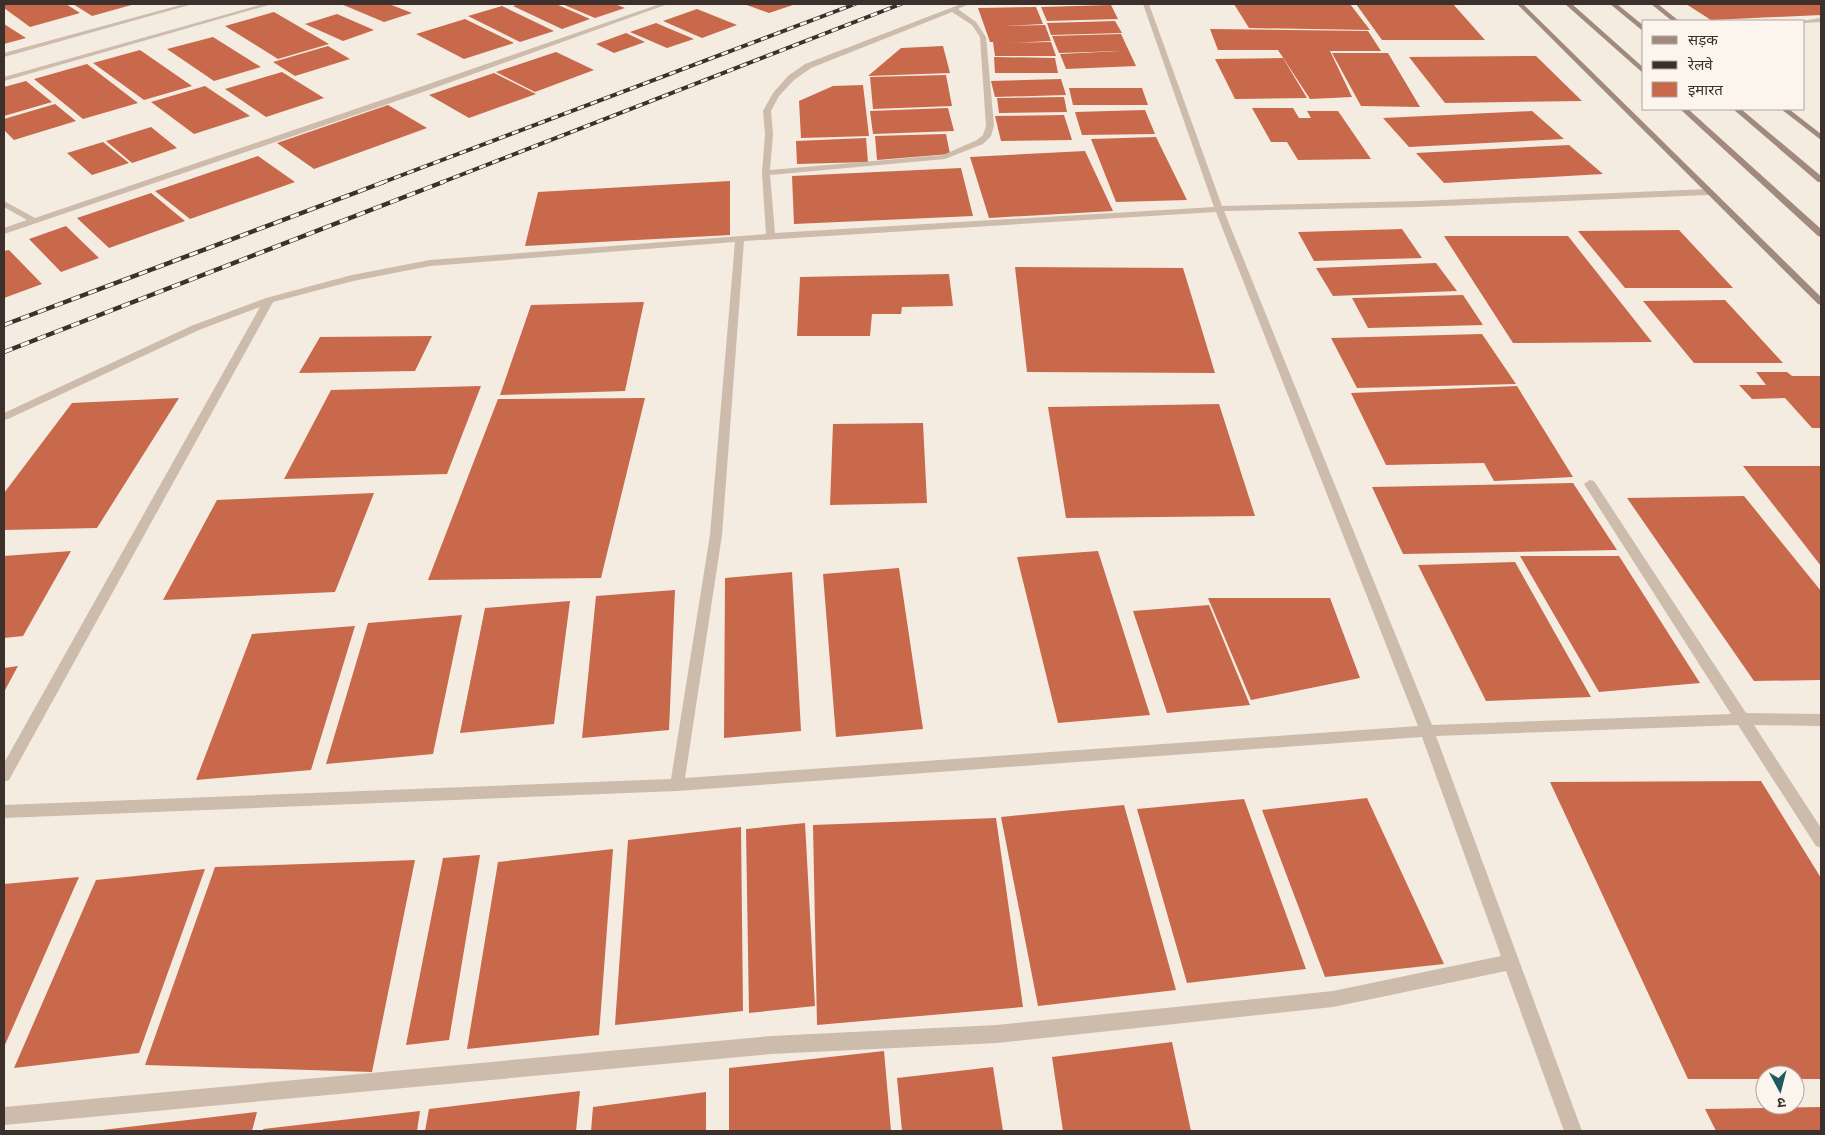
<svg xmlns="http://www.w3.org/2000/svg" width="1825" height="1135" viewBox="0 0 1825 1135" font-family="'Space Grotesk','Noto Sans Devanagari',sans-serif">
<style>
.building{fill:#c8694b}
.lines{fill:none;stroke-linecap:round;stroke-linejoin:round}
.street{fill:#cdbbac;fill-rule:evenodd}
.secondary{fill:#a18a7d;fill-rule:evenodd}
.rail-far1-casing{stroke:#3b302b;stroke-width:4}
.rail-casing{stroke:#3b302b;stroke-width:4.5}
.rail-far1{stroke:#fbf5ee;stroke-width:2.5;stroke-dasharray:7;stroke-linecap:butt}
.rail{stroke:#fbf5ee;stroke-width:3;stroke-dasharray:9;stroke-linecap:butt}
</style>
<rect width="100%" height="100%" fill="#f4ebe1"/>
<path class="building" d="M4,4H66L80,13L30,27L4,8Z
M73,4H135L92,16Z
M341,4H389L412,13L384,22Z
M520,4H556L590,19L562,29L513,6Z
M562,4H615L625,8L595,18Z
M744,4H796L769,13Z
M1234,4H1350L1370,30L1249,28Z
M1356,4H1453L1485,40H1382Z
M1686,4H1821V15L1711,20Z
M1111,5L1118,19L1047,21L1041,7Z
M502,6L554,31L520,42L468,16Z
M1036,7L1043,24L1005,26L1045,25L1051,41L1010,43L1051,42L1056,56H995L993,42H990L978,8Z
M697,9L737,25L702,38L663,21Z
M274,12L329,44L278,59L225,26Z
M337,14L374,30L343,41L305,24Z
M465,19L514,43L464,59L416,34Z
M1115,21L1122,33L1051,35L1047,23Z
M656,23L694,39L667,48L630,32Z
M4,24L26,38L4,44Z
M1210,29L1368,31L1381,51H1330L1352,97L1310,99L1278,50H1218Z
M626,33L645,42L614,53L596,44Z
M1121,34L1136,66L1066,69L1060,54L1121,51L1059,53L1052,36Z
M213,37L261,67L214,81L167,49Z
M328,46L350,59L295,76L273,62Z
M943,46L950,73L868,76L901,48Z
M140,50L192,86L144,100L93,63Z
M556,52L594,70L535,92L496,72Z
M1332,53H1388L1420,107L1361,106Z
M1536,56L1582,101L1445,103L1409,57Z
M994,57L1055,58L1058,73H995Z
M1283,58L1307,98L1235,99L1215,59Z
M87,64L138,103L83,119L34,79Z
M282,72L324,98L266,117L225,89Z
M494,73L536,94L469,118L429,95Z
M946,75L952,106L873,109L870,77Z
M1061,79L1066,95L995,97L991,81Z
M26,81L52,102L4,116V87Z
M863,85L869,136L801,138L799,101L833,86Z
M205,86L250,116L194,134L151,102Z
M1069,88H1142L1148,105H1073Z
M1064,97L1067,112L999,113L997,98Z
M55,104L76,121L14,140L4,130V119Z
M388,105L427,128L314,169L277,143Z
M948,108L954,131L873,134L870,111Z
M1252,108H1293L1299,118H1311L1307,111H1338L1371,159L1298,160L1287,142H1271Z
M1145,110L1155,134L1082,135L1075,112Z
M1532,111L1564,139L1409,147L1383,118Z
M1064,115L1072,140L1001,141L995,116Z
M151,127L177,148L132,163L106,141Z
M946,134L950,154L877,160L875,136Z
M1156,137L1187,200L1116,202L1091,139Z
M866,138L868,162L797,164L796,141Z
M103,142L129,163L92,175L67,153Z
M1569,145L1603,174L1444,183L1416,153Z
M1085,151L1113,211L989,218L970,157Z
M258,156L295,182L190,219L155,191Z
M961,168L973,216L794,224L792,176Z
M730,181V235L525,246L538,192Z
M151,193L185,221L109,248L77,218Z
M66,226L99,258L61,272L29,239Z
M1402,229L1422,258L1314,261L1298,232Z
M1679,230L1733,288H1625L1578,231Z
M1444,236H1568L1652,342L1513,343Z
M9,250L42,284L4,298V251Z
M1436,263L1457,291L1333,296L1316,268Z
M1015,267L1183,268L1215,373L1027,372Z
M949,274L953,306L902,307L901,314H872L870,336H797L800,277Z
M1463,295L1483,325L1368,328L1352,298Z
M1725,300L1783,363H1694L1643,301Z
M644,302L625,391L500,395L531,305Z
M1482,334L1516,384L1357,388L1331,338Z
M432,336L415,371L299,373L320,337Z
M1756,372H1787L1792,376H1821V428H1812L1785,398L1752,399L1739,385H1766Z
M481,386L447,474L284,479L331,390Z
M1517,386L1573,477L1494,481L1484,463L1386,465L1351,393Z
M179,398L97,528L4,530V493L72,403Z
M645,398L601,578L428,580L498,399Z
M1219,404L1255,516L1066,518L1048,407Z
M923,423L927,503L830,505L833,424Z
M1743,466H1821V566Z
M1573,483L1617,550L1403,554L1372,487Z
M374,493L335,592L163,600L217,500Z
M1744,496L1821,591V680L1754,681L1627,498Z
M71,551L23,636L4,638V556Z
M1098,551L1150,715L1058,723L1017,557Z
M1520,556H1619L1700,683L1599,692Z
M1515,562L1591,697L1486,701L1418,565Z
M899,568L923,729L836,737L823,574Z
M792,572L801,731L724,738L725,578Z
M675,590L669,730L582,738L596,596Z
M1208,598H1330L1360,678L1251,700Z
M570,601L554,724L460,733L485,608Z
M1209,605L1250,705L1167,713L1133,611Z
M462,615L433,754L326,764L368,623Z
M355,626L311,770L196,780L252,634Z
M18,666L4,692V668Z
M1761,781L1821,878V1079H1795V1075H1765V1079H1688L1550,782Z
M1367,798L1444,964L1325,977L1262,810Z
M1244,799L1306,969L1187,983L1137,809Z
M1124,805L1176,990L1038,1006L1001,817Z
M996,818L1023,1007L817,1025L813,825Z
M805,823L815,1006L749,1013L746,829Z
M741,827L743,1011L615,1025L628,840Z
M613,849L599,1035L467,1049L498,862Z
M480,855L449,1040L406,1045L443,858Z
M415,860L372,1072L145,1065L215,867Z
M205,869L139,1053L14,1068L96,880Z
M79,877L4,1047V884Z
M1172,1042L1191,1131H1063L1052,1057Z
M884,1051L891,1131H729V1068Z
M993,1067L1003,1131H902L897,1078Z
M580,1091L576,1131H425L429,1109Z
M706,1092V1131H591L593,1107Z
M1821,1107V1131H1716L1705,1109Z
M420,1111L417,1131H263V1129Z
M257,1112L252,1131H102V1130Z"/>
<g class="lines">
<path class="street" d="M184,4H193L4,57V53Z
M263,4H272L4,81V77Z
M660,4H668L423,92L4,234V228L27,220L4,207V201L35,218L417,88Z
M961,4H969L958,9L976,22L986,37L994,126L991,136L983,144L945,159L770,175L775,233L1214,207L1143,4H1149L1222,206L1419,201L1708,189L1712,192L1708,195L1419,207L1224,211L1432,725L1731,714L1584,484L1590,480L1594,481L1746,713L1821,714V726L1754,725L1821,828V848L1816,846L1738,725L1436,736L1582,1131H1564L1506,971L1333,1007L997,1043L771,1054L4,1125V1107L771,1036L997,1025L1333,991L1501,956L1422,737L677,791L4,818V805L671,779L710,535L735,242L430,266L353,281L273,302L9,780L4,782V763L260,307L199,330L8,419L4,420V413L191,326L266,298L352,275L430,260L766,234L762,173L765,134L763,111L773,93L788,76L805,64ZM952,12L972,25L980,37L986,126L983,135L977,140L943,155L770,170L773,134L771,111L779,96L794,80L811,68ZM1216,212L1418,726L685,778L722,535L744,241Z
M1821,18V22L1804,23L1801,21Z"/>
<path class="secondary" d="M1517,4H1523L1821,297V305L1818,304Z
M1565,4H1572L1644,68V74Z
M1610,4H1617L1644,26V32Z
M1651,4H1658L1679,21H1672Z
M1680,109H1688L1821,229V237L1818,236Z
M1733,109H1741L1821,176V182H1818Z
M1781,109H1789L1821,134V140Z"/>
<defs>
<path id="rail-far1" d="M381,183L855,4
M440,183L901,4"/>
<path id="rail" d="M4,325L384,182
M4,352L443,182"/>
</defs>
<use href="#rail-far1" class="rail-far1-casing"/>
<use href="#rail" class="rail-casing"/>
<use href="#rail-far1" class="rail-far1"/>
<use href="#rail" class="rail"/>
</g>
<rect width="1825" height="1135" fill="none" stroke="#3b302b" stroke-width="10"/>
<rect x="1642" y="20" width="162" height="90" fill="#fbf5ee" stroke="#aea6a0"/>
<rect x="1652" y="36" width="25" height="8" fill="#a18a7d" stroke="#aea6a0"/>
<text x="1688" y="45" font-size="15" fill="#3b302b">सड़क</text>
<rect x="1652" y="61" width="25" height="8" fill="#3b302b" stroke="#aea6a0"/>
<text x="1688" y="70" font-size="15" fill="#3b302b">रेलवे</text>
<rect x="1652" y="82" width="25" height="15" fill="#c8694b" stroke="#aea6a0"/>
<text x="1688" y="95" font-size="15" fill="#3b302b">इमारत</text>
<g transform="translate(1780 1090) rotate(173)"><circle r="24" fill="#fbf5ee" stroke="#aea6a0"/>
<path d="M0-4L9 19L0 12L-9 19Z" fill="#1f5a5e"/>
<text y="-8" font-size="14" font-weight="bold" text-anchor="middle" fill="#3b302b">उ</text>
</g>
</svg>
